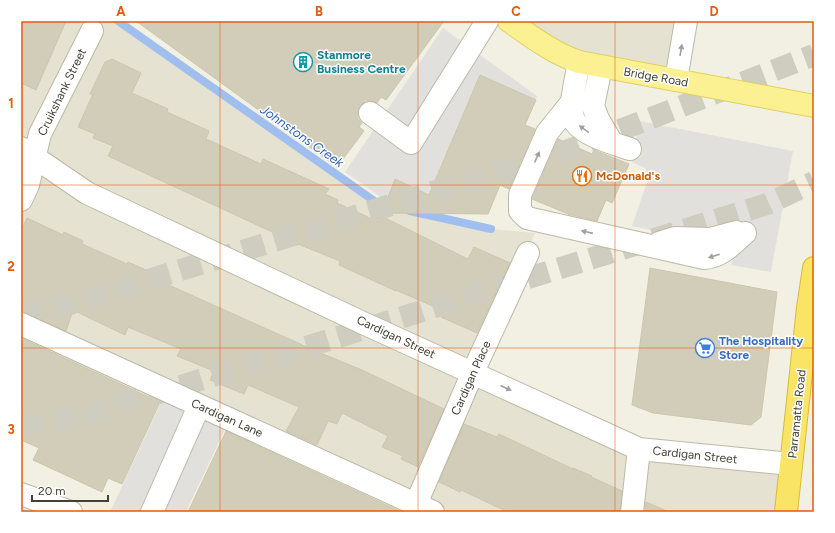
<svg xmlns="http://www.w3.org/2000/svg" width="835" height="533" viewBox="0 0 835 533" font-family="Figtree,sans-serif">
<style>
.residential{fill:#e5e2d1}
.parking{fill:#e2e0dc}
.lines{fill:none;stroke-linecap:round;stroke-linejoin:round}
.stream{stroke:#a0bfee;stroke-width:8}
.building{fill:#d2cdb9;stroke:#cdc6ad}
.highway-tunnel{stroke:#cecdc0;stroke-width:22;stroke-dasharray:22 11;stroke-linecap:butt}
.minor-casing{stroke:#bcb9a6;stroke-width:24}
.major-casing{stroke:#e0d163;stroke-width:24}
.highway-casing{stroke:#d9bb36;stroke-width:24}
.minor{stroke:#fff;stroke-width:22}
.major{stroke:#fbf192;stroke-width:22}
.highway{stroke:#fae465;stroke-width:22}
.oneway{fill:#a1a09a}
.grid{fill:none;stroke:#e8590c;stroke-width:1;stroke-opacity:0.55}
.labels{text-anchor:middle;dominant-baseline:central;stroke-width:3;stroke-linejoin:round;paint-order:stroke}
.culture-label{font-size:12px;font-weight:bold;fill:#0d838f;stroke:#fff;text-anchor:start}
.street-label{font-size:12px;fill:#434034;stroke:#fff}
.food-label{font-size:12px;font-weight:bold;fill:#c56008;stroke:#fff;text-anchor:start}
.shop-label{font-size:12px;font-weight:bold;fill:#366cbe;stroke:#fff;text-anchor:start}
.water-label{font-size:13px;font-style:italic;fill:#3061ab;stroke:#fff}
.neatline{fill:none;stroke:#e8590c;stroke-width:1.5}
.grid-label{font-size:13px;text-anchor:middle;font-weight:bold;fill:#e8590c}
</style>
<rect width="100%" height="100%" fill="#f1f0e3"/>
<path class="residential" d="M21,21H118L380,205L491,229L535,233L473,372L639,449L791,464L786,512H412L21,324Z
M512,21H686L676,80L601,67Z"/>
<path class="parking" d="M443,28L537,96L488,214H446L400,204L382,198L345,172Z
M639,121L793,151L771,272L731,265L735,247L632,226L649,176L645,168L632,162Z
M162,400L225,429L186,512H110Z"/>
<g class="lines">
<path class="stream" d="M118,21L380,205L395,208
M410,211L491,229"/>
</g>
<path class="building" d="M21,21H66L36,90L21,83Z
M136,21H444L386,100L381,97L377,103L371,101H365L360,106L358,112V118L362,123L359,127L364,131L337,167Z
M112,59L141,73L132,93L168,109L167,112L209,131L206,139L261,164L263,159L329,189L325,194L338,200L337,203L379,222L381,216L468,259L474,247L510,263L477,333L441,317L444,311L396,290V291L339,265L340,261L283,238V237L108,156L113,146L93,138L95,134L78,127L93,94H90L105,62Z
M480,75L536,100L525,125L535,129L509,189L500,185L488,214L382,213L395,179L429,195Z
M558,139L592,154L594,150L629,164L612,203L606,200L597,221L568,214L532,199Z
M27,218L63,235L64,232L83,241L82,244L127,264L128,262L153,273L151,276L171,286L318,352L362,370L444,409L418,467L401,459L403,456L382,447L388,436L342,413L337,424L328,421L317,445L286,431L299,407L248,385L244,394L210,380L214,371L177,356L181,349L128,327L125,335L73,310L66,331L26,313L21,312V231Z
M650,268L777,292L761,417L751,425L653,413L632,405Z
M21,338L160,402L122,484L108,478L102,492L33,460L39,448L21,440Z
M464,424L497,437L499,434L573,469V468L592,476L591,477L622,491L620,512H508L461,490L460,492L439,482Z
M226,431L306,468L402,512H188Z
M646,502L669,512H645Z"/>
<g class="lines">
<path class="highway-tunnel" d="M21,314L67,305L566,151L814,55
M21,426L87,415L767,204L814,182"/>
<defs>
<path id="minor" d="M579,62C577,75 568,108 574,120C581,135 615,144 630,149
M601,67L593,106L598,119L612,143
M676,80L686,21
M572,102L547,133L520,195V211L527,218L704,258C721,257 733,244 745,233
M370,113L411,143L487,21
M21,148L87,193L363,323L639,449L791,464
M21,200L28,185L40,134L92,31
M659,243L675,238L710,239L736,232
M21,324L433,512
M21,494L71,512
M416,504L473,372L528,253
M152,512L199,406
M632,512L639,449"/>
<path id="major" d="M509,21C532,37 553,53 579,62L814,106"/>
<path id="highway" d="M786,512L808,308L814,268"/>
</defs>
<use href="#minor" class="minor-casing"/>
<use href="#major" class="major-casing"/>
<use href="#highway" class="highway-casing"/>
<use href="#minor" class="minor"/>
<use href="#major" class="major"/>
<use href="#highway" class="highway"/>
</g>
<defs><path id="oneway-solid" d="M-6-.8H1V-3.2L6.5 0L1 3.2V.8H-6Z"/></defs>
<g class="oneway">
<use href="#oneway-solid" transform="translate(681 50) rotate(-80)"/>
<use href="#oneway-solid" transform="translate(584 129) rotate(-144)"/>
<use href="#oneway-solid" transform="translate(537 157) rotate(-66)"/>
<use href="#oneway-solid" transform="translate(587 232) rotate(-167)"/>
<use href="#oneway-solid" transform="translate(714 256) rotate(163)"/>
<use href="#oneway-solid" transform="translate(506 388) rotate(25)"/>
</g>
<path class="grid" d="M220,21V512M418,21V512M615,21V512M21,185H814M21,348H814"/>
<defs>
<symbol id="building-ring" viewBox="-11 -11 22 22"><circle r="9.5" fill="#fff" stroke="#0f9aa8" stroke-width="1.5"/><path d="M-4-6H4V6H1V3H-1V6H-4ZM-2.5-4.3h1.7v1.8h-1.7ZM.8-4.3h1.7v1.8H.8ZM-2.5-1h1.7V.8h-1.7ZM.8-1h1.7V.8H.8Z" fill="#0f9aa8"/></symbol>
<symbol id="restaurant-ring" viewBox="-11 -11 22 22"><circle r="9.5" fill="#fff" stroke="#e8710a" stroke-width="1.5"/><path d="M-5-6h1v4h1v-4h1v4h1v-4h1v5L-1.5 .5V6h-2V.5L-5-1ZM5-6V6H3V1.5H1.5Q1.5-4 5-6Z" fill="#e8710a"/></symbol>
<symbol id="supermarket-ring" viewBox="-11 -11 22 22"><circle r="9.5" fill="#fff" stroke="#3f7fe0" stroke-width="1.5"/><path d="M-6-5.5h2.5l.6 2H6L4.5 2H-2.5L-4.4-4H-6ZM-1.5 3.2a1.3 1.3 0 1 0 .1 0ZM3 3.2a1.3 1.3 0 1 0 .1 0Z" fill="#3f7fe0"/></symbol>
</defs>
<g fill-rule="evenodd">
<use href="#building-ring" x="292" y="51" width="22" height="22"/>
<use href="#restaurant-ring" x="571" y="165" width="22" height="22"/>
<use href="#supermarket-ring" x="694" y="337" width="22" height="22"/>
</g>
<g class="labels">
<g class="culture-label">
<text x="317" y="55">Stanmore<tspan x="317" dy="14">Business Centre</tspan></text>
</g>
<g class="street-label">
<text transform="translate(656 77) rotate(10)">Bridge Road</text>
<text transform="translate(62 92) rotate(-64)">Cruikshank Street</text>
<text transform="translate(396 337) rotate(25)">Cardigan Street</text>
<text transform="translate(471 378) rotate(-66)">Cardigan Place</text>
<text transform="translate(797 414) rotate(-84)">Parramatta Road</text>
<text transform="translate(227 418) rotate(24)">Cardigan Lane</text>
<text transform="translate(695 455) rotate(6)">Cardigan Street</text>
</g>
<g class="food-label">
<text x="596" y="176">McDonald's</text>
</g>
<g class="shop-label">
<text x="719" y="341">The Hospitality<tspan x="719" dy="14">Store</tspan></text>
</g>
<g class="water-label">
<text transform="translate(302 136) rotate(35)">Johnstons Creek</text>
</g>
</g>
<rect width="835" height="533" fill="none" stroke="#ffffff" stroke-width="44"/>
<path d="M32 495v6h76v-6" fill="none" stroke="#434034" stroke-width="2"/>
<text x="38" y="495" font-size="12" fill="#434034" stroke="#ffffff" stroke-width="3" paint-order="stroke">20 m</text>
<rect x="22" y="22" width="791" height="489" class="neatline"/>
<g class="grid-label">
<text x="121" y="16">A</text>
<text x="319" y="16">B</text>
<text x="516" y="16">C</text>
<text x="714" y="16">D</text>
<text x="11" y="108">1</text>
<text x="11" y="271">2</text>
<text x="11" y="434">3</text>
</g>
</svg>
